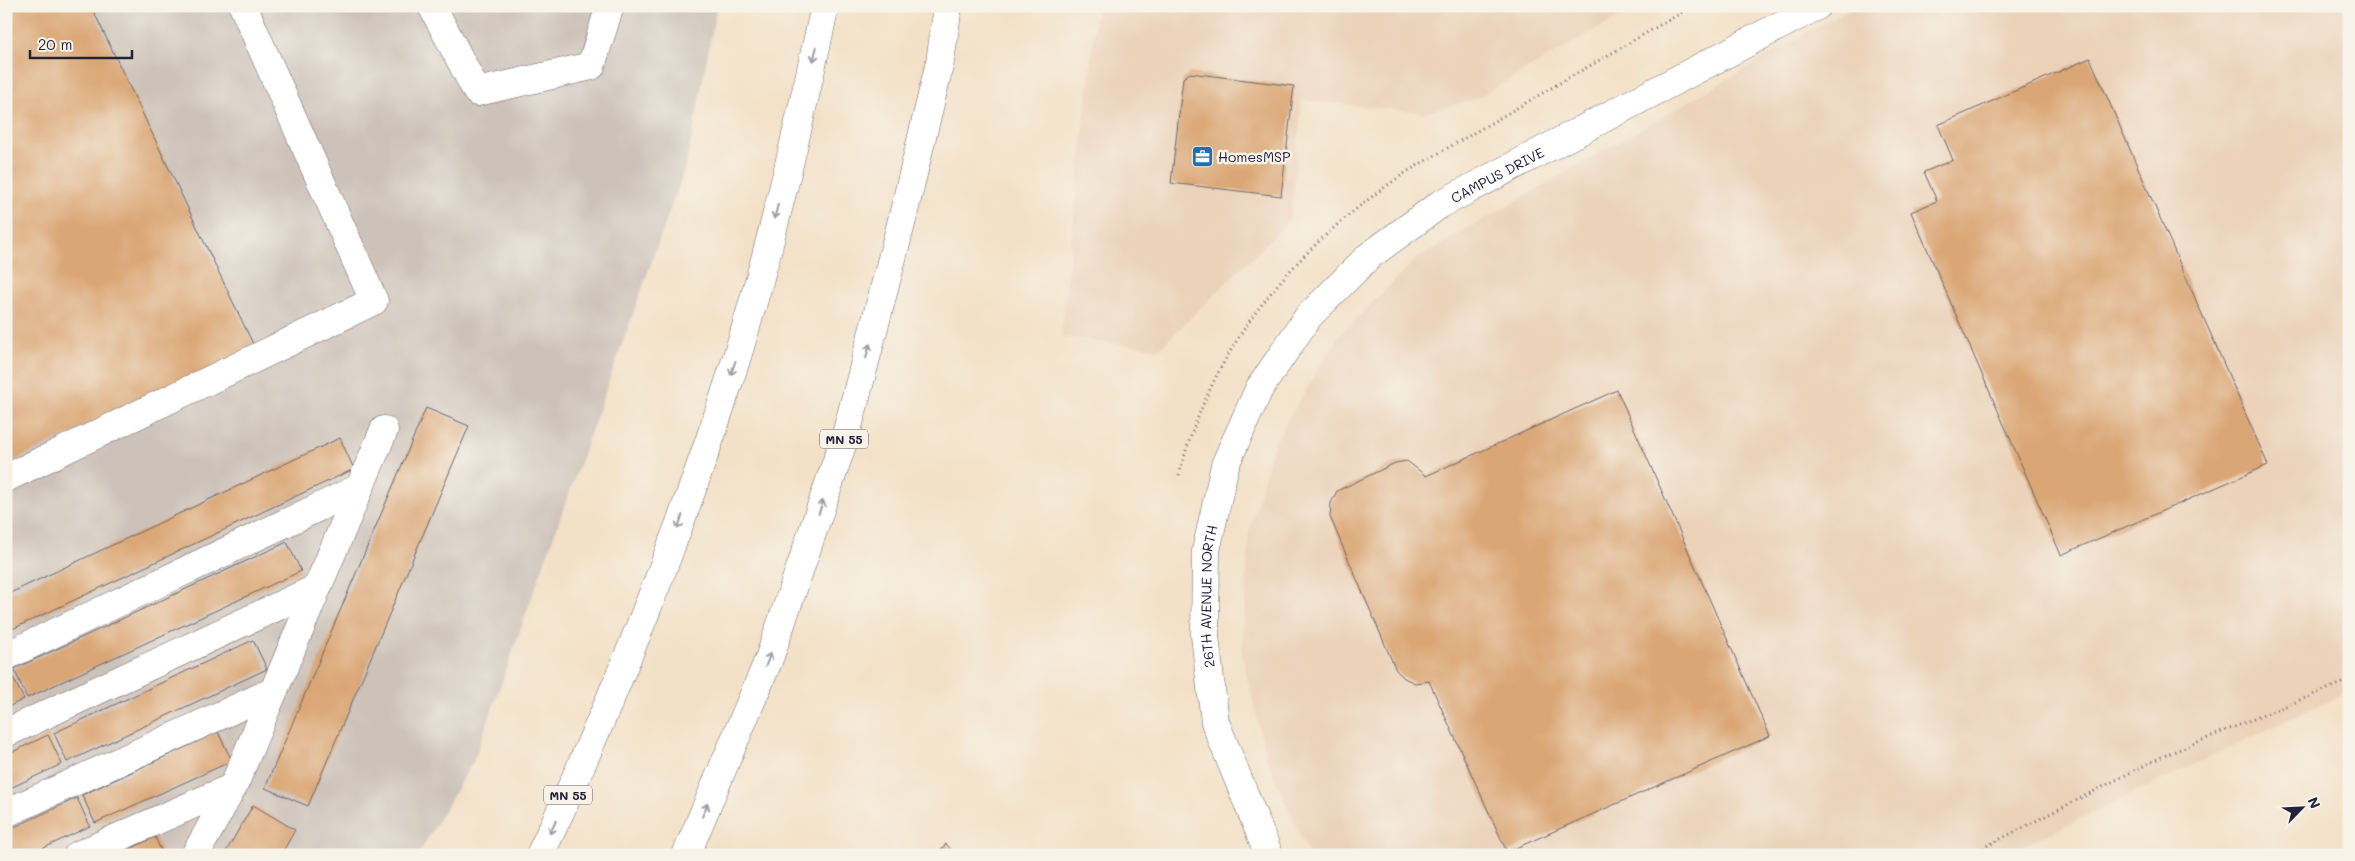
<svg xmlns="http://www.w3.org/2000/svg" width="2355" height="861" viewBox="0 0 2355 861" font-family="Mali,sans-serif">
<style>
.built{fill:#ebd2b9}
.industrial{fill:#cdc2b9}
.building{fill:#daa675}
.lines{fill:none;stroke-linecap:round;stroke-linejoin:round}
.minor-casing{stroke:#6b656c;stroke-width:29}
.highway-casing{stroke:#6b656c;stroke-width:29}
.path{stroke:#6b656c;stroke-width:3;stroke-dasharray:1 4;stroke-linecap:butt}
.minor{stroke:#fff;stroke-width:28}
.highway{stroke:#fff;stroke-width:28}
.oneway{stroke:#9c9ca7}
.labels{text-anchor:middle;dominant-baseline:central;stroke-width:5;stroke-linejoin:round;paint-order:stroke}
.shield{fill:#f7f3e8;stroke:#62616f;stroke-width:1}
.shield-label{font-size:12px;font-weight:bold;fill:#22223b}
.poi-label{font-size:14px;fill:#22223b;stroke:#f7f3e8;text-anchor:start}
.street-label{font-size:14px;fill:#22223b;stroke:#f7f3e8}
</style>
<rect width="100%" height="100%" fill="#f7f3e8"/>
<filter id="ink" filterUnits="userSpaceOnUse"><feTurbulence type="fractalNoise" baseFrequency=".02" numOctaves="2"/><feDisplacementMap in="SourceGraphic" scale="10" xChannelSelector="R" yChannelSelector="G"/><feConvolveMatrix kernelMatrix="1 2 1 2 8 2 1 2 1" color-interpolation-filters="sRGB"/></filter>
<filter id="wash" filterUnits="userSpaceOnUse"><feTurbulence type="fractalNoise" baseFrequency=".0096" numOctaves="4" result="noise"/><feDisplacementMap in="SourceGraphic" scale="20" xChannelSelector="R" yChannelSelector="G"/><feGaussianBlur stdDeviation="1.12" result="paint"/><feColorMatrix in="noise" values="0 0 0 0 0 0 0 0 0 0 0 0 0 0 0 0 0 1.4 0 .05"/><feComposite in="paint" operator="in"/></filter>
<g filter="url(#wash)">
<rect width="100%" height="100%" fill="#f3e1c7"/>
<path class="built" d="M1097,6H1638L1475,99L1425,113L1302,100L1290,220L1159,349L1061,337Z
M1854,6H2349V691L2004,855H1309L1267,760L1242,655L1249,532L1274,443L1337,338L1416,259Z"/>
<path class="industrial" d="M6,6H717L687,162L474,760L418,855H6Z"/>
<g id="blocks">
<path class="building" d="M6,6H91L255,348L6,464Z
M2090,58L2268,465L2061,555L1911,212L1937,201L1924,172L1953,160L1938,125Z
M1190,73L1294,86L1281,196L1171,183L1183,78Z
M1617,390L1770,736L1507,852L1429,681L1415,683L1404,678L1396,670L1330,517L1331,503L1337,491L1395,463L1407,461L1426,476Z
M426,408L469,426L308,806L265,788Z
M340,438L354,469L6,632V595Z
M287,542L301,571L27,698L14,669Z
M253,640L267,669L67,762L54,733Z
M9,670L24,699L6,708V672Z
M218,732L232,761L95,823L82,795Z
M48,735L62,764L6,790V755Z
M77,798L90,826L29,855H6V831Z
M253,805L295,830L281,855H224Z
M155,837L163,855H117Z
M946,844L956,855H936Z"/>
</g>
</g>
<g filter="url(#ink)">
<use href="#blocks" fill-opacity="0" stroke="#6b656c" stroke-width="1"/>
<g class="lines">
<defs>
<g id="minor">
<path d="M432,6L477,92L591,66L610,6"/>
<path d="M6,478L374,301L243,6"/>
<path d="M6,656L359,488"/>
<path d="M6,733L317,588"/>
<path d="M6,813L274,691"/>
<path d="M78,855L233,787"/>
<path d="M195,855L234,785L384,430"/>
<path id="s1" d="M1269,855L1215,722L1205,636L1206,551L1225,465L1259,389L1308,317L1369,256L1439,205L1817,6"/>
</g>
<path id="highway" d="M540,855C616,695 682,529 736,360C772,244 799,125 825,6
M686,855L769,659L847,431L901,224L940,62L948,6"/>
</defs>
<use href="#minor" class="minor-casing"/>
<use href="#highway" class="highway-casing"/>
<path class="path" d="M1179,475C1214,341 1295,247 1408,171L1693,6
M1969,855L2161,757L2349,680"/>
<use href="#minor" class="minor"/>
<use href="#highway" class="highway"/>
</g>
<defs><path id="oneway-shaft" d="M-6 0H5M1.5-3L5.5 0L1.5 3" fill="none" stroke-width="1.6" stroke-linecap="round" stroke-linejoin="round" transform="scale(1.25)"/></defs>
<g class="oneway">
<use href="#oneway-shaft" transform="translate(815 54) rotate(103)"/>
<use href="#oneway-shaft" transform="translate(776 212) rotate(105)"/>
<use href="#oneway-shaft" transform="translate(868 351) rotate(-75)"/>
<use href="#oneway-shaft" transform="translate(733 368) rotate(109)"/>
<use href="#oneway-shaft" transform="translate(821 507) rotate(-71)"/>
<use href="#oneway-shaft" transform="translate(680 522) rotate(109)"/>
<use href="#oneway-shaft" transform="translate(768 660) rotate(-69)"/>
<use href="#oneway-shaft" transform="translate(705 810) rotate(-67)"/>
<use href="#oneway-shaft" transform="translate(553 827) rotate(115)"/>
</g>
</g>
<defs>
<symbol id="office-square" viewBox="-11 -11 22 22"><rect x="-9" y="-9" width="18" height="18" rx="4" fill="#1f6fb2" stroke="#f7f3e8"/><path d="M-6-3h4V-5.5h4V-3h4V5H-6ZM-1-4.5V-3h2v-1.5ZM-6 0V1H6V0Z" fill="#fff"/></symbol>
</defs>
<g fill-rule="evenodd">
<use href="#office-square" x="1190" y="144" width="25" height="25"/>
</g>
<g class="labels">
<g class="shield">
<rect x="820" y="429.5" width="48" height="19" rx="4"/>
<rect x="544" y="785.5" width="48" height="19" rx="4"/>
</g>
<g class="shield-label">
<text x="844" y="439">MN 55</text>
<text x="568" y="795">MN 55</text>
</g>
<g class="poi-label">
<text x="1218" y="156">HomesMSP</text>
</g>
<g class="street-label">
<text stroke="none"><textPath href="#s1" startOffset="812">CAMPUS DRIVE</textPath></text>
<text stroke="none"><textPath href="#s1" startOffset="270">26TH AVENUE NORTH</textPath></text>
</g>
</g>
<rect width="2355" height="861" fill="none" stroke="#f7f3e8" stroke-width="25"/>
<g transform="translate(2302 808) rotate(66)" stroke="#f7f3e8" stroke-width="4" paint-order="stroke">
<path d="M0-4L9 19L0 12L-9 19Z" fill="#22223b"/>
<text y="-8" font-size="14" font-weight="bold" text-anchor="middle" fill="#22223b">N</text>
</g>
<path d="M30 50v8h102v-8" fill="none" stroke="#22223b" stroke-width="2.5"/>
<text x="38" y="50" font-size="15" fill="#22223b" stroke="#f7f3e8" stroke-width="4" paint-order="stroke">20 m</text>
</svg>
